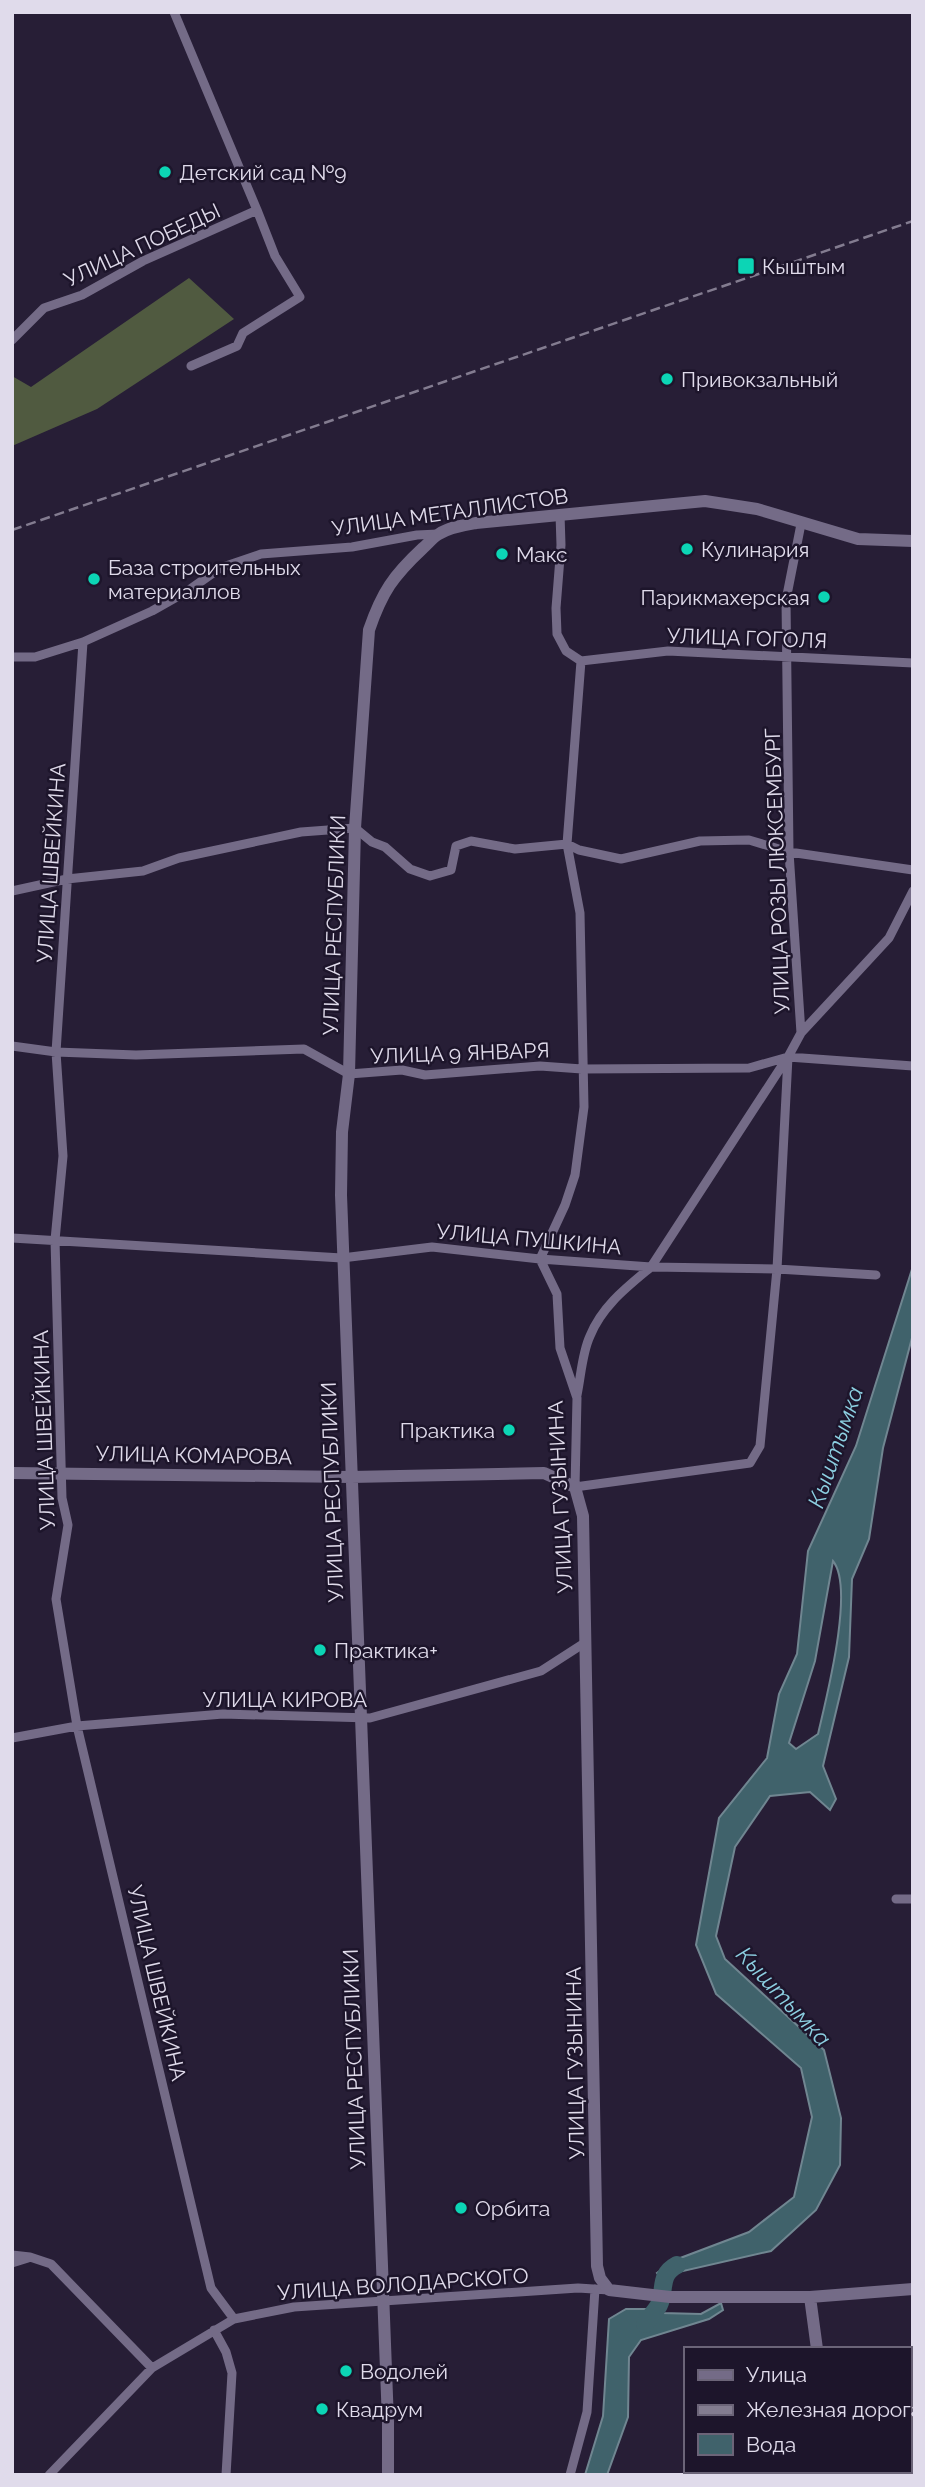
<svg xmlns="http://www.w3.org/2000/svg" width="925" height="2487" viewBox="0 0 925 2487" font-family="Raleway,sans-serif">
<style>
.forest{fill:#505a40}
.water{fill:#40626b;stroke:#708691;stroke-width:2;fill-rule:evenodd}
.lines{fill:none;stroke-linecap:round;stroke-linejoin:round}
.river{stroke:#40626b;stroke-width:18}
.street{stroke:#746b87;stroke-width:9}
.secondary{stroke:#746b87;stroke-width:12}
.rail{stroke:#837c90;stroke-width:2.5;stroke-dasharray:10 5;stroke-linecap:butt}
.poi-dot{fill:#0cd5b5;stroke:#1d152b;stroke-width:2.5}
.labels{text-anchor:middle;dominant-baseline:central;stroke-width:5;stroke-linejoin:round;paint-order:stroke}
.poi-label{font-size:21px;fill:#e0dbeb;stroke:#1d152b;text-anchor:start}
.street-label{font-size:21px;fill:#e0dbeb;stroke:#1d152b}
.water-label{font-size:23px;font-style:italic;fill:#8ccfe1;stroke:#1d152b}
</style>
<rect width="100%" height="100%" fill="#271e36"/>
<path class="forest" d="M189,278L234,319L97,409L12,446V376L31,387Z"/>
<path class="water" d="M913,1266V1334L883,1448L869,1539L852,1579L849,1657L823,1766L836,1799L830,1810L810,1792L770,1796L735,1847L716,1936L725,1959L824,2050L841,2118L840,2165L816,2210L771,2251L674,2273L672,2280L663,2281L657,2273L675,2260L749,2232L794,2197L812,2117L801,2068L716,1994L696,1945L719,1818L767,1758L779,1694L797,1654L808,1551L856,1446ZM833,1561C855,1588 826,1699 818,1734L796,1749L789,1743L815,1661Z
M721,2303L723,2310L709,2319L641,2340L629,2357L628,2417L607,2475H585L603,2416L609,2319L626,2309H652L659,2304L662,2313L701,2314Z"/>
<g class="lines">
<path class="river" d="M645,2324C649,2318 655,2312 659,2305C666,2290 658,2275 677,2265"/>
<path class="street" d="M12,340L44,308L82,295L143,261L257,210L174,12
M191,366L237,346L243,333L300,297L275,256L257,210
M560,514L561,545L556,608L557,634L566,651L581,661L567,844L580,913L584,1107L575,1175L565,1205L540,1259L557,1294L560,1348L577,1398L575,1487L750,1463L760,1446L777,1269L788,1057L801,1033L789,852L786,600L801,524
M83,642L56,1052L63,1156L55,1240L62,1498L68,1525L56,1599L77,1726L211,2288L234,2319
M12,657H35L83,642L152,611L189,590L220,568L261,554L352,547L417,535L438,534
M581,661L668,651L913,663
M12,891L67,879L143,871L179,858L301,832L355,828L372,842L385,847L410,869L430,876L451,870L456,846L471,841L515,849L567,844L579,850L621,859L700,841L749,840L789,852L913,870
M801,1033L889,938L913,891
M12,1046L56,1052L136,1055L304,1049L349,1074L402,1070L425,1075L540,1066L582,1069L749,1068L788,1057L913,1066
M12,1238L342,1258L432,1247L540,1259L651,1267L777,1269L876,1275
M577,1395C581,1376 582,1353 590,1336C602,1306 627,1287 651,1267L787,1058
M12,1738L77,1726L223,1714L370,1718L541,1671L586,1642
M896,1899H913
M12,2255L30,2257L51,2264L152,2368
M12,2263L28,2258
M214,2330L226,2352L232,2373L226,2475
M49,2475L152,2368L234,2319L294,2307L578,2288L609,2290
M570,2475L587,2412L595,2289"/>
<path class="secondary" d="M12,1473L351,1477L544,1473L575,1487L583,1516L597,2266L600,2278L609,2290L670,2297H810L913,2289
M810,2297L817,2349
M835,2471L836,2475
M388,2475V2422L341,1195L342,1132L349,1074L355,828L369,630C382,592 393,576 423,548C428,544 433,537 439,534C450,527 464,525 476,523L705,501L757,509L858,539L913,541"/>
<path class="rail" d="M12,530L913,221"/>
</g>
<g class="poi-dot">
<circle cx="165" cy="172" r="7"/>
<rect x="737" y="257" width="18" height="18" rx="3.5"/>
<circle cx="667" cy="379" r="7"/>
<circle cx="687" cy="549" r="7"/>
<circle cx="502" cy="554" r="7"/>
<circle cx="94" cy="579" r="7"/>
<circle cx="824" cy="597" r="7"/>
<circle cx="509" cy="1430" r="7"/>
<circle cx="320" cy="1650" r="7"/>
<circle cx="461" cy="2208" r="7"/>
<circle cx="346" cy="2371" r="7"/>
<circle cx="322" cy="2409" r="7"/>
</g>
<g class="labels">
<g class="poi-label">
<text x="179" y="172">Детский сад №9</text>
<text x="762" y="266">Кыштым</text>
<text x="681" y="379">Привокзальный</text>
<text x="701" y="549">Кулинария</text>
<text x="516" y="554">Макс</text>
<text x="108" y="567">База cтроительных<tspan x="108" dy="24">материаллов</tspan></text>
<text x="810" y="597" text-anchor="end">Парикмахерская</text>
<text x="495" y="1430" text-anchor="end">Практика</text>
<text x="334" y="1650">Практика+</text>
<text x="475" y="2208">Орбита</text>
<text x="360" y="2371">Водолей</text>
<text x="336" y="2409">Квадрум</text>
</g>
<g class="street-label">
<text transform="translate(142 245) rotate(-25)">УЛИЦА ПОБЕДЫ</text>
<text transform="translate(450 512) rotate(-8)">УЛИЦА МЕТАЛЛИСТОВ</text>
<text transform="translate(747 638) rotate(2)">УЛИЦА ГОГОЛЯ</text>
<text transform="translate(51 863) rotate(-86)">УЛИЦА ШВЕЙКИНА</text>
<text transform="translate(777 871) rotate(-92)">УЛИЦА РОЗЫ ЛЮКСЕМБУРГ</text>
<text transform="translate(334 925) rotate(-88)">УЛИЦА РЕСПУБЛИКИ</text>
<text transform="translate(460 1053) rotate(-2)">УЛИЦА 9 ЯНВАРЯ</text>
<text transform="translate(529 1239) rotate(5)">УЛИЦА ПУШКИНА</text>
<text transform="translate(44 1430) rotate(-92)">УЛИЦА ШВЕЙКИНА</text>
<text transform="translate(194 1455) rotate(1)">УЛИЦА КОМАРОВА</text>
<text transform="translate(332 1492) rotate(-92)">УЛИЦА РЕСПУБЛИКИ</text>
<text transform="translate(560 1497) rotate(-93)">УЛИЦА ГУЗЫНИНА</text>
<text x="285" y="1699">УЛИЦА КИРОВА</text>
<text transform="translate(157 1983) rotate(77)">УЛИЦА ШВЕЙКИНА</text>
<text transform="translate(354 2059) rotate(-92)">УЛИЦА РЕСПУБЛИКИ</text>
<text transform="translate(575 2063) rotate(-91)">УЛИЦА ГУЗЫНИНА</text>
<text transform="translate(403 2284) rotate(-4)">УЛИЦА ВОЛОДАРСКОГО</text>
</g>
<g class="water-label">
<text transform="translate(835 1447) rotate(-71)">Кыштымка</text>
<text transform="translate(784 1996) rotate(47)">Кыштымка</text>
</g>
</g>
<rect width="925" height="2487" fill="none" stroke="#e0dbeb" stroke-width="28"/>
<rect x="684" y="2347" width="228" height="126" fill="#1d152b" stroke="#6b6478" stroke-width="2"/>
<rect x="698" y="2370" width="35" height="10" fill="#746b87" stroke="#6b6478" stroke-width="2"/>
<text x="746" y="2382" font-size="21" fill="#e0dbeb">Улица</text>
<rect x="698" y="2405" width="35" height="10" fill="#837c90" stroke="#6b6478" stroke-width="2"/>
<text x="746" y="2417" font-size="21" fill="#e0dbeb">Железная дорога</text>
<rect x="698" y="2434" width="35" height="21" fill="#40626b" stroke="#6b6478" stroke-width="2"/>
<text x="746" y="2452" font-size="21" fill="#e0dbeb">Вода</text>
</svg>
